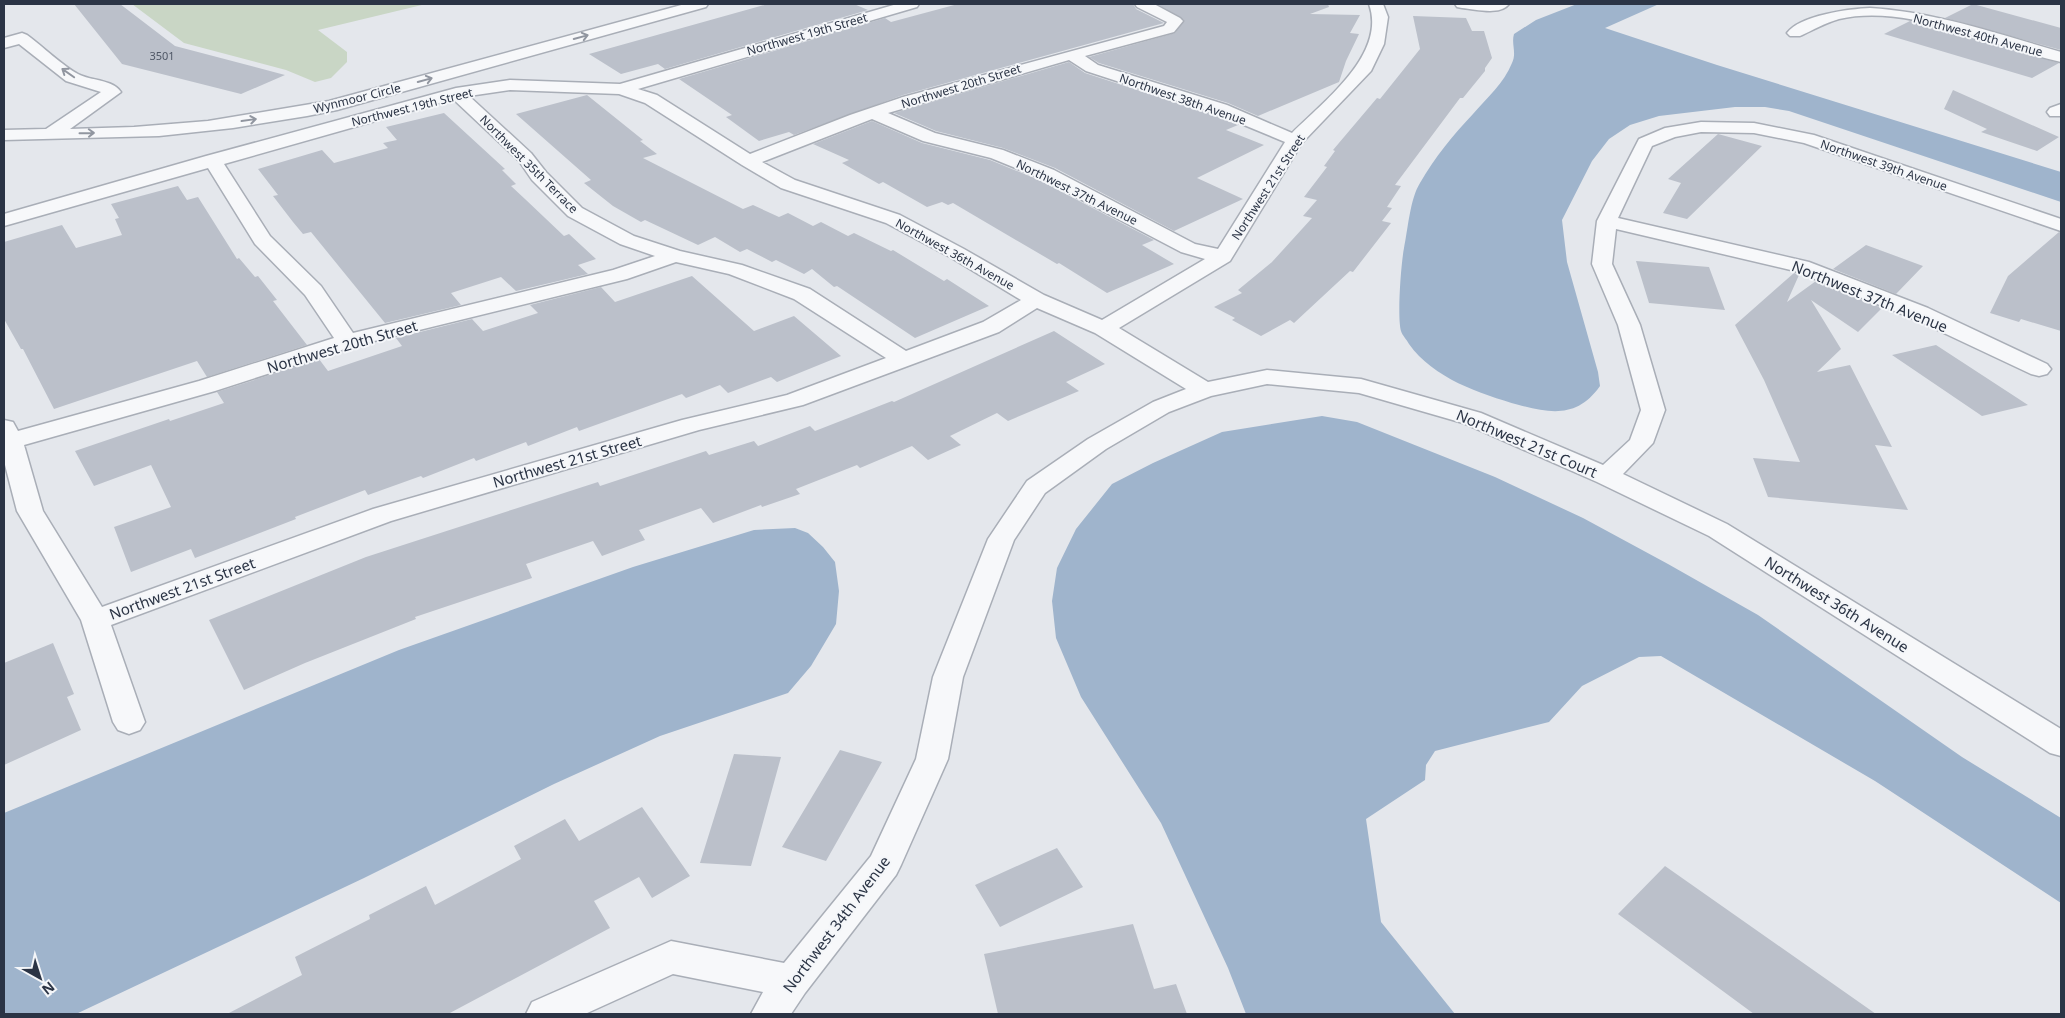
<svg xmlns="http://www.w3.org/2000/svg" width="2065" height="1018" viewBox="0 0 2065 1018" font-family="'Noto Sans',sans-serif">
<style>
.green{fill:#c9d6c5}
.water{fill:#9fb4cc}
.building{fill:#bbc0ca}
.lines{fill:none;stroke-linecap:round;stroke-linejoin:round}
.minor-casing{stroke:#a9aeb7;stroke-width:3}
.minor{fill:#f7f8fa;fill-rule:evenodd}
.oneway{stroke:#9196a0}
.labels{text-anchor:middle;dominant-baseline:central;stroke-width:4;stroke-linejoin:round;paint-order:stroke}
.far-number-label{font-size:11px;fill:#4f5766}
.far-street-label{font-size:12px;fill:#2b3445;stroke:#f4f6f9}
.street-label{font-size:15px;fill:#2b3445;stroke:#f4f6f9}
</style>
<rect width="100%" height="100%" fill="#e4e7ec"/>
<path class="green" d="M132,4H426L318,30L347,52V62L331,78L315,82L286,70L184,43Z"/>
<path class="water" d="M1577,4H1659L1605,28L1717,65L2061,172V202L1789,111L1765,107H1735L1659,116L1630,125L1609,139L1592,161L1562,220L1567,262L1598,372L1600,386C1578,417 1553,414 1519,405C1480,394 1433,378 1409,344C1407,340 1402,335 1401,331C1397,317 1401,264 1404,248C1408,229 1410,199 1420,183C1435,157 1453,135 1473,114C1487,98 1504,83 1512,63C1517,53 1511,44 1514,34L1536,20Z
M1322,416L1357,422L1495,477L1583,518L1668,564L1758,615L1962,757L2061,818V903L1875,781L1661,656L1639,657L1582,686L1549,722L1435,751L1426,765L1425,780L1366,819L1381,922L1455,1014H1246L1228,968L1161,823L1081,697L1056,638L1052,601L1057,568L1076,529L1112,484L1153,463L1222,432Z
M795,528L808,533L823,547L835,562L839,591L836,624L811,666L788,693L660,736L554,784L364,878L76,1014H4V813L399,650L633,567L754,530Z"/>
<path class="building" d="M74,4H120L175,46L285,75L241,94L122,64Z
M768,4H854L868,10L665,69L658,64L621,74L589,54Z
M958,4H1133L1136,9L1164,23L903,95L794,135L789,132L759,141L726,117L732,115L679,79L885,18L891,22Z
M1157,4H1328L1329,7L1310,14L1360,15L1350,33L1359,34L1346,61L1339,82L1258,116L1228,103L1099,63L1089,57L1175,33L1184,20Z
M1973,4L2061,28V50L1945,18Z
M1413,16L1466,18L1472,31H1484L1492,58L1485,68V71L1463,98H1460L1395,185L1401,186L1387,207L1392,208L1382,221L1391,223L1353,272L1350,271L1294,323L1290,320L1261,336L1232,320L1235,318L1214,307L1242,293L1238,290L1272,262L1312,218L1303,216L1317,200L1304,197L1327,167L1324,166L1335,151L1333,150L1377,98L1380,99L1420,49Z
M1910,21L1951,31L2059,63L2032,78L1884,34Z
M1069,62L1085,73L1214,115L1238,125L1226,130L1264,145L1197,178L1243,199L1174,231L1055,168L1003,148L936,131L894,113Z
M1953,90L2059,137L2037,151L1981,132L1987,129L1944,109Z
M587,95L643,140L640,141L657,154L643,158L743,209L753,205L779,217L788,213L813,226L821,222L848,236L854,233L891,251L893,250L944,281L947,279L989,306L915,338L837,286L834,287L812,269L804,274L776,260L772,262L747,249L740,252L715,237L698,245L645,220L641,222L613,206L584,183L591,180L516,114Z
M444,113L505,169L502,170L516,184L511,186L525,199L564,236L569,234L596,259L578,265L588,274L516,291L501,277L451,293L461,305L385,323L311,232L303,234L293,222L273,196L278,195L258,169L322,150L334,163L388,148L383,143L397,140L386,127Z
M872,121L922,143L990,160L1039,180L1154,240L1142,245L1174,264L1107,293L1059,263L1057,264L953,203L948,205L942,202L927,207L883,182L879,184L842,163L849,160L813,144Z
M1718,134L1762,146L1687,219L1663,213L1681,183L1668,179Z
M178,186L187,200L198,197L237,259L239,258L255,277L258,276L277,300L273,301L307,345L207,377L197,361L54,409L23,349H21L4,319V242L62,225L76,248L122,235L115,219L119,218L111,204Z
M2059,232L2061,233V331L2021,319L2019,322L1990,313L2008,276Z
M1866,245L1923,266L1896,294L1833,269Z
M1636,261L1709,267L1725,310L1649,303Z
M1794,273L1799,275L1787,302L1816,281L1882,308L1858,332L1811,300L1841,349L1817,372L1850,365L1892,447L1875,445L1908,510L1768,497L1753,458L1800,462L1764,380L1735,325Z
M692,276L754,331L794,316L841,356L777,382L771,377L728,393L720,385L686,398L682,394L579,431L577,427L528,446L526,442L476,461L474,458L423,478L421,476L368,495L365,490L295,517L296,519L195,558L191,549L131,572L114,527L171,507L151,465L94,486L75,451L169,419L170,421L224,403L217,392L319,359L328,371L402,346L396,338L472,319L483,331L538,313L530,305L601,287L615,302Z
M1054,331L1105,364L1066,382L1079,391L1008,421L997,413L950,436L961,445L928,460L912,446L860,468L857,465L796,489L800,494L762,507L761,505L713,523L701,508L639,530L645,540L602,556L593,541L526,564L532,578L415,617L416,619L305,663L244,690L209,620L366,557L598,482L600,486L706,451L709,455L754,441L758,446L810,426L815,431L892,401L894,402Z
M1936,345L2028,405L1982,416L1892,355Z
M53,643L74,694L67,697L81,730L4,765V663Z
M840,750L882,762L826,861L782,847Z
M734,754L781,757L751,866L700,863Z
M642,807L690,876L652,898L639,877L594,901L610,928L448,1014H227L302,975L295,957L370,919L369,915L426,886L435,905L521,859L514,846L565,819L579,841Z
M1057,848L1083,887L1000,927L975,885Z
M1665,866L1876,1014H1754L1618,914Z
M1133,924L1154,989L1176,984L1187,1014H998L984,954Z"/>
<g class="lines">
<defs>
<path id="minor" d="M685,4H708L706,7L337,110L307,116L233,128L159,136L4,140V130L46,129L101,92L66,81L19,44L4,48V38L22,33L27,35C41,45 64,67 78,74C91,81 112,79 121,92L70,129L134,127L208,121L329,101Z
M897,4H919L917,7L638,89L657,95L750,154L850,115L903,97L1164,26L1167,22L1137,7L1135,4H1154L1180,18L1183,21L1174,32L1085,56L1098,65L1227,105L1292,133C1324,101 1387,54 1369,4H1383L1388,17L1384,44L1371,71L1302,143L1230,261L1119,328L1208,382L1267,370L1361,379L1481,413L1603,465L1630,440L1641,410L1618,325L1592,264L1597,221L1639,139L1665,128L1701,122L1754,123L1814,135L2061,219V231L1804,143L1754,133L1701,132L1675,137L1652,146L1618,218L1809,262L1928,308L2047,364L2051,369L2047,374L2039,376L2031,374L1912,318L1795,271L1616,229L1612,264L1640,325L1665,410L1653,443L1623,474L1727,524L2061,729V756L2050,753L1709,536L1597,482L1463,423L1359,393L1267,384L1211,396L1169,412L1106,449L1045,493L1014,540L963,677L948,759L901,865L896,875L805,993L791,1014H751L763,992L673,974L585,1014H526L532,1002L671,941L784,963L871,856L916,759L933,677L988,539L1027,481L1088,439L1153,402L1186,389L1095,333L1037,308L999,332L803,405L699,430L391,521L111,625L145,722L140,730L129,734L118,730L113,722L81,620L17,511L4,461V420L13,422L18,431L199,381L334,338L305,295L255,244L208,168L4,226V214L206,156L456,88L510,80L620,84ZM1069,60L1086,71L1215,113L1285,142L1218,249L1195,244L1054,170L1003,150L935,133L888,113ZM510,90L619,94L645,103L742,165L781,188L886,223L950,257L1021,300L983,322L906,351L810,289L742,265L680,251L634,236L582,208L546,172L531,153L469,96ZM453,99L519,161L532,180L568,216L620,244L655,256L613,270L353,333L321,286L270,236L224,164ZM872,119L923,141L991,158L1040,178L1181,252L1205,259L1102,320L1044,295L964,249L900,215L795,180L762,162ZM676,262L729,274L794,299L886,358L787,395L682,420L373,509L102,607L43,511L24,445L215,391L354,346L627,279Z
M1455,4H1509C1500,16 1475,9 1462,8L1457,7Z
M1870,8C1936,12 1998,34 2061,52V62C1993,47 1910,3 1839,19C1825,23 1813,30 1800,36H1790L1787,33C1800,15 1849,9 1870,8Z
M2061,104V116H2050L2047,112L2050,108Z"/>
</defs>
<use href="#minor" class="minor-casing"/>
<use href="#minor" class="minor"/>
</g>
<defs><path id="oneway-shaft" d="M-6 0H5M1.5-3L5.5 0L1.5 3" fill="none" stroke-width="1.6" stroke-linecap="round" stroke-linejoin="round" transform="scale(1.25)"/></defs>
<g class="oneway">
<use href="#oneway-shaft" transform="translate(581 37) rotate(-15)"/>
<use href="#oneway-shaft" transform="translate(68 73) rotate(-145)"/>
<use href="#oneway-shaft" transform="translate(425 80) rotate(-15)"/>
<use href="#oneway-shaft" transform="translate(249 120) rotate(-8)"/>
<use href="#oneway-shaft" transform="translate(87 133) rotate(-1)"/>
</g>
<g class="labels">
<g class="far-number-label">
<text x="162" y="55">3501</text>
</g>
<g class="far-street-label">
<text transform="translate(807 34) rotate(-16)">Northwest 19th Street</text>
<text transform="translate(1978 35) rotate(15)">Northwest 40th Avenue</text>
<text transform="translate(961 86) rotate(-17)">Northwest 20th Street</text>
<text transform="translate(357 98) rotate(-14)">Wynmoor Circle</text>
<text transform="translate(1183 99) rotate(19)">Northwest 38th Avenue</text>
<text transform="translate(412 107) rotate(-14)">Northwest 19th Street</text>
<text transform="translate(529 164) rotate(45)">Northwest 35th Terrace</text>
<text transform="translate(1884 165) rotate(19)">Northwest 39th Avenue</text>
<text transform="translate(1268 187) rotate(-57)">Northwest 21st Street</text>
<text transform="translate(1077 192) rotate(26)">Northwest 37th Avenue</text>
<text transform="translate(955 254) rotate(29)">Northwest 36th Avenue</text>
</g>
<g class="street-label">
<text transform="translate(1870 296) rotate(22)">Northwest 37th Avenue</text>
<text transform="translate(342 346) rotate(-16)">Northwest 20th Street</text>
<text transform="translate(1527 443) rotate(23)">Northwest 21st Court</text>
<text transform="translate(567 461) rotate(-16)">Northwest 21st Street</text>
<text transform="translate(182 588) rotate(-20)">Northwest 21st Street</text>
<text transform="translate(1837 604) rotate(32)">Northwest 36th Avenue</text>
<text transform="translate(836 924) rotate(-53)">Northwest 34th Avenue</text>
</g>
</g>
<rect width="2065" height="1018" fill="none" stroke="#2b3445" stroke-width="10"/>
<g transform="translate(40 978) rotate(141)" stroke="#f4f6f9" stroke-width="4" paint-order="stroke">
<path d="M0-4L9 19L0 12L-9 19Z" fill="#2b3445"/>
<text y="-8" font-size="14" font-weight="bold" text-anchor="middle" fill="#2b3445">N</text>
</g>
</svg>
